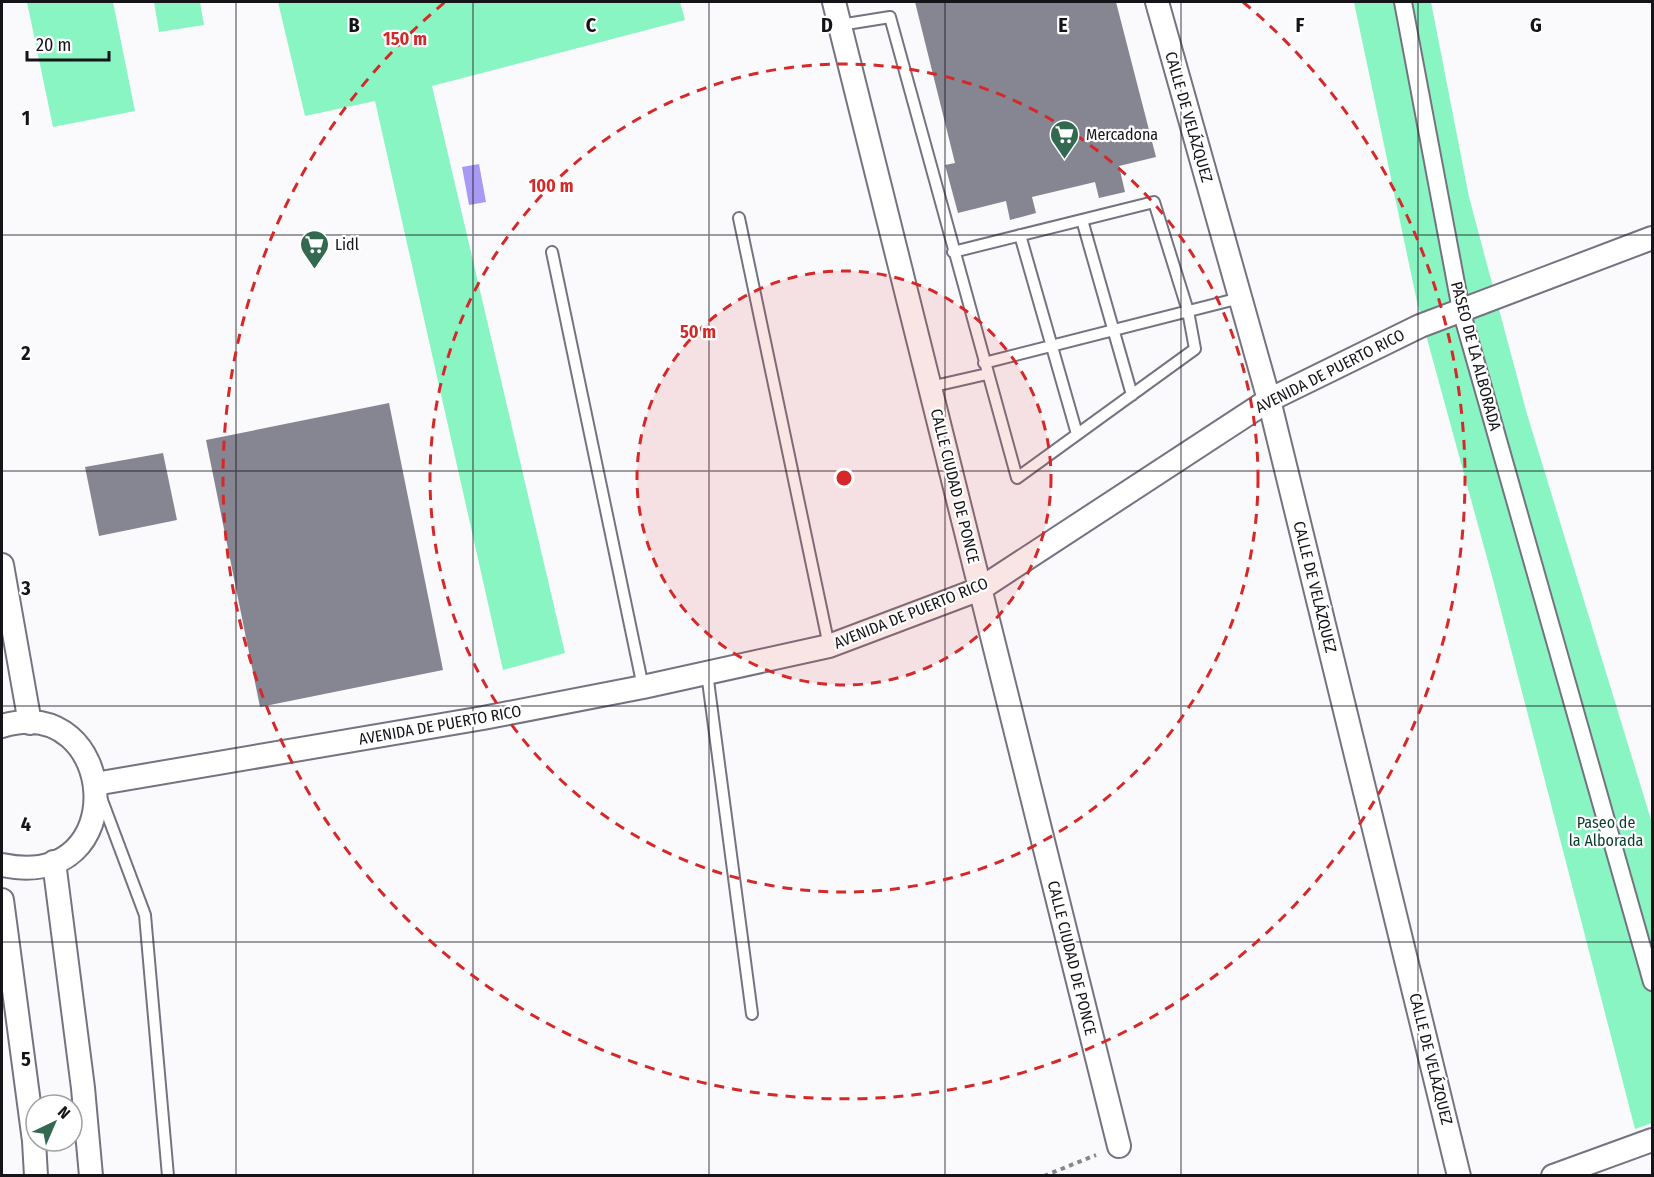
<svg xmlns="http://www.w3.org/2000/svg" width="1654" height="1177" viewBox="0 0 1654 1177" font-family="'Fira Sans Condensed',sans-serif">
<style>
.green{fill:#89f5c3}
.water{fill:#a899f3}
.building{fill:#868592}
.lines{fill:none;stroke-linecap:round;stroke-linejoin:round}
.service-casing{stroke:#757381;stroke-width:14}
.pedestrian-casing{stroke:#757381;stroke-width:20}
.minor-casing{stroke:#757381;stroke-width:26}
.path{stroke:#87868a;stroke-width:4;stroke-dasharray:4.5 4.5;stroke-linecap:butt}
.service{stroke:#fff;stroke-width:10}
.pedestrian{stroke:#fff;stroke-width:16}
.minor{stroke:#fff;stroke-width:22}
.grid{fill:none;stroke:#151419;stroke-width:1.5;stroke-opacity:0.55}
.ring{fill:none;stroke:#d62828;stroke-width:3;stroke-dasharray:10 8}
.labels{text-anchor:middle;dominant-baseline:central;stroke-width:4.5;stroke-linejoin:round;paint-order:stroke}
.street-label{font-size:16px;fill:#151419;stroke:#fff}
.poi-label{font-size:16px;fill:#151419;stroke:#fff;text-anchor:start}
.park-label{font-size:16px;fill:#0a3e2a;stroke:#fff}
.grid-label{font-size:20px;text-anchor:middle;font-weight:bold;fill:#151419;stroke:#fff;stroke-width:4.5;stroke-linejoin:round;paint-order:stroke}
.centre{fill:#d62828;stroke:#fff;stroke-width:3}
.ring-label{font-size:18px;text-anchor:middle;font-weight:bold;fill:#d62828;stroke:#fff;stroke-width:4.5;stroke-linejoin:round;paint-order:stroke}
</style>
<rect width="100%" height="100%" fill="#fafafd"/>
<path class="green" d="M27,2H113L135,111L53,127Z
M154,2H200L204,25L159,32Z
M278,2H680L685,20L432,86L565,653L503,670L375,101L305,116Z
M1354,2H1431L1469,197L1527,414L1652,823V1123L1635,1129L1493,580L1417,302Z"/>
<path class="water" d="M479,164L486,202L469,205L462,167Z"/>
<path class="building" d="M915,2H1116L1156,157L1119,166L1125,192L1099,198L1095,182L1032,197L1036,213L1010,220L1006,201L958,213L945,165L955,163Z
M389,403L443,670L260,707L206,440Z
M163,453L177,520L99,536L85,467Z"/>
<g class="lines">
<defs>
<path id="service" d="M840,25L890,17L1017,478L1195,349L1188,311L1154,202L953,252
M739,218L829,646
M1082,220L1132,395
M1020,235L1077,434
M552,252L643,687
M984,363L1240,298
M930,387L987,374
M707,673L752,1014
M100,795L145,915L168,1176"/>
<path id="pedestrian" d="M1403,2L1461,310L1652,982"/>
<path id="minor" d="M834,2L1119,1146
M1157,2L1269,400L1459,1176
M2,565L30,723
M2,726C118,691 135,893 2,865
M95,784L483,718L643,687L829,646L980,589L1269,400L1420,326L1652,238
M54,862L83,1088L91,1176
M2,900L34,1141L36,1176
M1553,1176L1652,1140"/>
</defs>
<use href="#service" class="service-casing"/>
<use href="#pedestrian" class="pedestrian-casing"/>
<use href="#minor" class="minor-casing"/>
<path class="path" d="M1044,1176L1096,1155"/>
<use href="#service" class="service"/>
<use href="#pedestrian" class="pedestrian"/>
<use href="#minor" class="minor"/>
</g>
<path class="grid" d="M236,2V1176M473,2V1176M709,2V1176M945,2V1176M1181,2V1176M1418,2V1176M2,235H1652M2,471H1652M2,706H1652M2,942H1652"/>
<circle cx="844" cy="478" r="207" fill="#d62828" fill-opacity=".12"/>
<g class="ring">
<circle cx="844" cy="478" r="207"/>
<circle cx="844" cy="478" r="414"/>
<path d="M1243 2A621 621 0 1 1 445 2"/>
</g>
<defs>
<symbol id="supermarket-pin" viewBox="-11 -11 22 30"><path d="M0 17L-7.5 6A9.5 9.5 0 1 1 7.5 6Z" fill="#326950" stroke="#fff"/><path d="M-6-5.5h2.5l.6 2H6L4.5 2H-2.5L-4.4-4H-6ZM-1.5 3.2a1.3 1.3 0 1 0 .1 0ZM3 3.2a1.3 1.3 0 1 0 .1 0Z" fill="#fff"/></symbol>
</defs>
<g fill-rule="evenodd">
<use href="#supermarket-pin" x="1048" y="118" width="33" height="45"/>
<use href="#supermarket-pin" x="298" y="228" width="33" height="45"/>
</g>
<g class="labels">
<g class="street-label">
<text transform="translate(1189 117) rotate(74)">CALLE DE VELÁZQUEZ</text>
<text transform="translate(1476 356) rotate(75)">PASEO DE LA ALBORADA</text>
<text transform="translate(1330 371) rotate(-27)">AVENIDA DE PUERTO RICO</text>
<text transform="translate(955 486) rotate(76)">CALLE CIUDAD DE PONCE</text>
<text transform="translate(1315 587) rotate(76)">CALLE DE VELÁZQUEZ</text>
<text transform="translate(911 613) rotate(-22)">AVENIDA DE PUERTO RICO</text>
<text transform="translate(440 725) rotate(-10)">AVENIDA DE PUERTO RICO</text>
<text transform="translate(1072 958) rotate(76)">CALLE CIUDAD DE PONCE</text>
<text transform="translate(1431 1059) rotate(76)">CALLE DE VELÁZQUEZ</text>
</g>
<g class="poi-label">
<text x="1086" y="134">Mercadona</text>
<text x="335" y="244">Lidl</text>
</g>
<g class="park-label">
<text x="1606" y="822">Paseo de<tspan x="1606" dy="18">la Alborada</tspan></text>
</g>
</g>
<g class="grid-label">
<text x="354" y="32">B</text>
<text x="591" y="32">C</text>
<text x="827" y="32">D</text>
<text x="1063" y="32">E</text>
<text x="1300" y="32">F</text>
<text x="1536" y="32">G</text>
<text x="26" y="125">1</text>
<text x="26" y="360">2</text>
<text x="26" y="595">3</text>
<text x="26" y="831">4</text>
<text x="26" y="1066">5</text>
</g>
<circle cx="844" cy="478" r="9" class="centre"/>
<g class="ring-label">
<text x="405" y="45">150 m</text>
<text x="551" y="192">100 m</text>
<text x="698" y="338">50 m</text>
</g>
<rect width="1654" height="1177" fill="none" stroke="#151419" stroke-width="6"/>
<g transform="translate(54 1123) rotate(44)"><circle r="28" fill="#ffffff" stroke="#a1a1a3" stroke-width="1.5"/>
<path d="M0-4.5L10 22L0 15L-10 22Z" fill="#326950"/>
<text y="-9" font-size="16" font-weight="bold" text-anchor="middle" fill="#151419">N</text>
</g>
<path d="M27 51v9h82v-9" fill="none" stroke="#151419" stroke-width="3"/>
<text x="36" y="51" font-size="18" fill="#151419" stroke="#ffffff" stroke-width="4.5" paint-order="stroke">20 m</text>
</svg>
